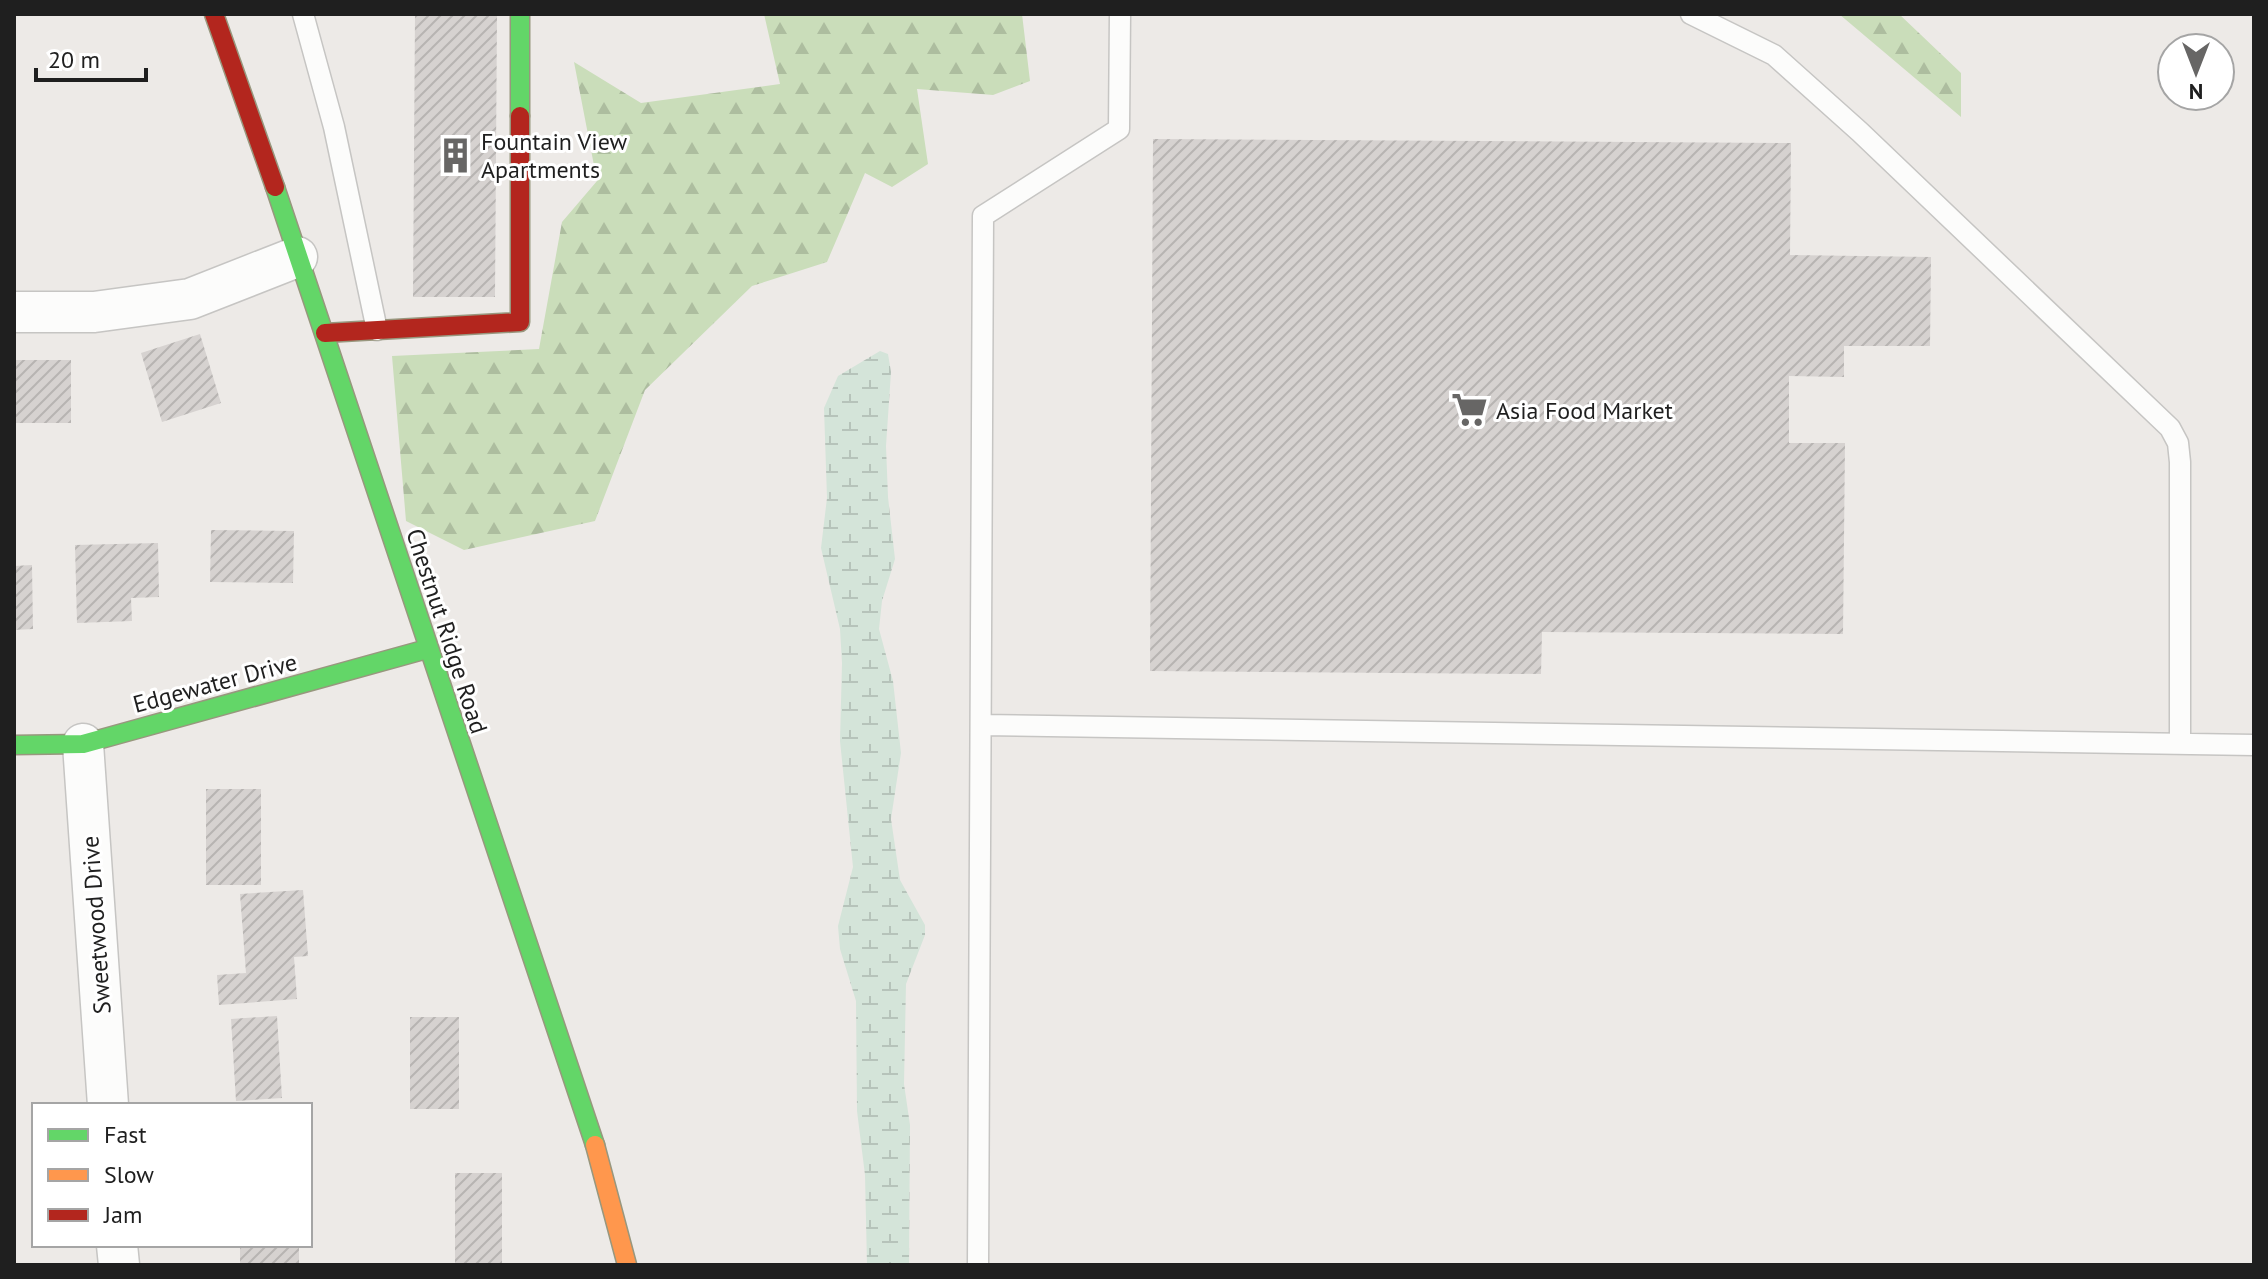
<svg xmlns="http://www.w3.org/2000/svg" width="2268" height="1279" viewBox="0 0 2268 1279" font-family="'PT Sans',sans-serif">
<style>
.forest{fill:url(#forest-firs)}
.wetland{fill:url(#wetland-marsh)}
.building{fill:url(#building-hatch)}
.lines{fill:none;stroke-linecap:round;stroke-linejoin:round}
.lane-casing{stroke:#c6c5c3;stroke-width:23}
.street-casing{stroke:#c6c5c3;stroke-width:43}
.fast-casing{stroke:#98977e;stroke-width:21}
.slow-casing{stroke:#98977e;stroke-width:21}
.jam-casing{stroke:#98977e;stroke-width:21}
.lane{stroke:#fcfcfb;stroke-width:20}
.street{stroke:#fcfcfb;stroke-width:40}
.fast{stroke:#63d668;stroke-width:18}
.slow{stroke:#ff974d;stroke-width:18}
.jam{stroke:#b3261e;stroke-width:18}
.labels{text-anchor:middle;dominant-baseline:central;stroke-width:6;stroke-linejoin:round;paint-order:stroke}
.poi-label{font-size:24px;fill:#1f1f1f;stroke:#fff;text-anchor:start}
.street-label{font-size:24px;fill:#1f1f1f;stroke:#fff}
</style>
<defs>
<pattern id="forest-firs" width="22" height="20" patternUnits="userSpaceOnUse" patternTransform="scale(2)"><rect width="22" height="20" fill="#caddba"/><path d="M5 1l3.5 6h-7zM16 11l3.5 6h-7z" fill="#adbd9f"/></pattern>
<pattern id="wetland-marsh" width="20" height="14" patternUnits="userSpaceOnUse" patternTransform="scale(2)"><rect width="20" height="14" fill="#d4e4d9"/><path d="M1 5h8M5 5V1M11 12h8M15 12V8" fill="none" stroke="#b6c3ba"/></pattern>
<pattern id="building-hatch" width="6" height="6" patternUnits="userSpaceOnUse" patternTransform="scale(2)"><rect width="6" height="6" fill="#d6d2d0"/><path d="M-1 1l2-2M0 6l6-6M5 7l2-2" fill="none" stroke="#b7b4b2"/></pattern>
</defs>
<rect width="100%" height="100%" fill="#edeae7"/>
<path class="forest" d="M764,14H1022L1030,81L993,95L917,89L928,164L892,187L865,173L827,262L752,286L645,390L595,521L464,550L406,521L392,356L539,349L562,222L597,181L574,62L641,103L780,84Z
M1839,14H1899L1961,73V117Z"/>
<path class="wetland" d="M880,351L888,354L891,372L886,446L888,497L895,559L882,601L879,629L893,681L901,753L891,819L900,880L925,925V935L906,984L904,1084L910,1125L909,1265H867L865,1175L857,1111L856,1001L840,949L838,926L853,867L840,741L842,663L840,629L821,548L827,498L824,408L838,376Z"/>
<path class="building" d="M415,14H497L495,297H413Z
M1153,139L1791,143L1790,255L1931,257L1930,346H1844V377L1789,376V443H1845L1843,634L1542,632L1541,674L1150,671Z
M200,334L221,403L162,422L141,353Z
M14,360H71V423H14Z
M211,530L294,531L293,583L210,582Z
M158,543L159,597L131,598L132,621L77,623L75,545Z
M32,565L33,629L14,630V566Z
M206,789H261V885H206Z
M303,890L308,956L294,957L297,999L219,1005L217,975L246,973L240,894Z
M277,1016L282,1098L236,1101L231,1019Z
M410,1017H459V1109H410Z
M455,1173H502V1265H455Z
M240,1245H299V1265H240Z"/>
<g class="lines">
<defs>
<path id="lane" d="M303,14L334,127L377,330
M1691,14L1774,55L1860,132L2170,428L2178,443L2180,462V743
M981,725L2254,745
M978,1265L983,216L1119,129L1120,14"/>
<path id="street" d="M14,312H94L190,299L297,257
M83,744L108,1105
M117,1245L119,1265"/>
<path id="fast" d="M520,14V116
M275,187L595,1145
M14,745L83,744L427,649"/>
<path id="slow" d="M595,1145L627,1265"/>
<path id="jam" d="M214,14L275,187
M325,333L520,322V116"/>
</defs>
<use href="#lane" class="lane-casing"/>
<use href="#street" class="street-casing"/>
<use href="#fast" class="fast-casing"/>
<use href="#slow" class="slow-casing"/>
<use href="#jam" class="jam-casing"/>
<use href="#lane" class="lane"/>
<use href="#street" class="street"/>
<use href="#fast" class="fast"/>
<use href="#slow" class="slow"/>
<use href="#jam" class="jam"/>
</g>
<defs>
<symbol id="building-bare" viewBox="-9 -9 18 18"><path d="M-4-6H4V6H1V3H-1V6H-4ZM-2.5-4.3h1.7v1.8h-1.7ZM.8-4.3h1.7v1.8H.8ZM-2.5-1h1.7V.8h-1.7ZM.8-1h1.7V.8H.8Z" fill="#676665" stroke="#fff" stroke-width="2.5" paint-order="stroke"/></symbol>
<symbol id="supermarket-bare" viewBox="-9 -9 18 18"><path d="M-6-5.5h2.5l.6 2H6L4.5 2H-2.5L-4.4-4H-6ZM-1.5 3.2a1.3 1.3 0 1 0 .1 0ZM3 3.2a1.3 1.3 0 1 0 .1 0Z" fill="#676665" stroke="#fff" stroke-width="2.5" paint-order="stroke"/></symbol>
</defs>
<g fill-rule="evenodd">
<use href="#building-bare" x="430" y="130" width="51" height="51"/>
<use href="#supermarket-bare" x="1444" y="384" width="51" height="51"/>
</g>
<g class="labels">
<g class="poi-label">
<text x="481" y="141">Fountain View<tspan x="481" dy="28">Apartments</tspan></text>
<text x="1496" y="410">Asia Food Market</text>
</g>
<g class="street-label">
<text transform="translate(447 631) rotate(72)">Chestnut Ridge Road</text>
<text transform="translate(215 683) rotate(-15)">Edgewater Drive</text>
<text transform="translate(96 925) rotate(-94)">Sweetwood Drive</text>
</g>
</g>
<rect width="2268" height="1279" fill="none" stroke="#1f1f1f" stroke-width="32"/>
<rect x="32" y="1103" width="280" height="144" fill="#ffffff" stroke="#a5a5a5" stroke-width="2"/>
<rect x="48" y="1129" width="40" height="12" fill="#63d668" stroke="#a5a5a5" stroke-width="2"/>
<text x="104" y="1143" font-size="24" fill="#1f1f1f">Fast</text>
<rect x="48" y="1169" width="40" height="12" fill="#ff974d" stroke="#a5a5a5" stroke-width="2"/>
<text x="104" y="1183" font-size="24" fill="#1f1f1f">Slow</text>
<rect x="48" y="1209" width="40" height="12" fill="#b3261e" stroke="#a5a5a5" stroke-width="2"/>
<text x="104" y="1223" font-size="24" fill="#1f1f1f">Jam</text>
<g transform="translate(2196 72) rotate(180)"><circle r="38" fill="#ffffff" stroke="#a5a5a5" stroke-width="2"/>
<path d="M0-6L14 30L0 20L-14 30Z" fill="#676665"/>
<text y="-12" font-size="22" font-weight="bold" text-anchor="middle" fill="#1f1f1f">N</text>
</g>
<path d="M36 68v12h110v-12" fill="none" stroke="#1f1f1f" stroke-width="4"/>
<text x="48" y="68" font-size="24" fill="#1f1f1f" stroke="#ffffff" stroke-width="6" paint-order="stroke">20 m</text>
</svg>
